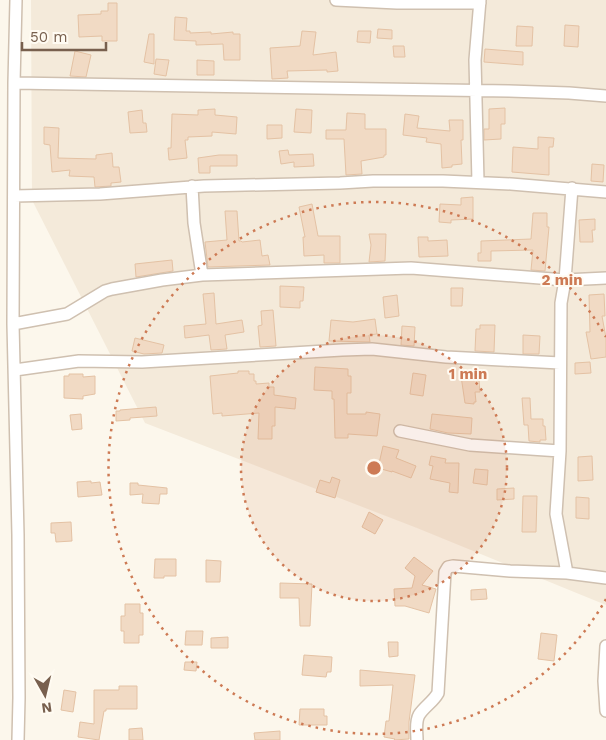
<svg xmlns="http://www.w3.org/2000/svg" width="606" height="740" viewBox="0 0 606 740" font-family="'Work Sans',sans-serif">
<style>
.residential{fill:#f4eada}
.building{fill:#f1dac4;stroke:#e4c2a4}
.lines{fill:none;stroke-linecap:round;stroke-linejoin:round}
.minor-casing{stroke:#cfc0b0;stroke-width:14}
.minor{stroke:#fff;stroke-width:11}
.ring{fill:none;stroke:#cd7a54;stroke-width:2.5;stroke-dasharray:2.5 5}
.centre{fill:#cd7a54;stroke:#fffbf2;stroke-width:2.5}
.ring-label{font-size:15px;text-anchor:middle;font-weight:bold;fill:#cd7a54;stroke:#fffbf2;stroke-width:4;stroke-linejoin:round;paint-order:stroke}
</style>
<rect width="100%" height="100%" fill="#fcf7ec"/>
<path class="residential" d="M31,0H606V605L417,528L145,423L32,200Z"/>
<path class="building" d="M108,3H117V41H102V36L79,37L78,15L101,14V11H108Z
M175,17L187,18L186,31H190V33L211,32V34L233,32V34H240V60H224L223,44L196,45V41L174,40Z
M565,25L579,26L578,47L564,46Z
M517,26L533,27L532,46H516Z
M378,29L392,30V39L377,38Z
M302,31L316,32L313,55L336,52L338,71L327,72V70L287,71L288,78L272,79L270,48L300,46Z
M358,31H371L370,43L357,42Z
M149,34H154V64L144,62Z
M393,46H404L405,57H394Z
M485,49L523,52V65L484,62Z
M75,51L91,55L86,77L70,76Z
M156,59L169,60L166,76L154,74Z
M197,60L214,61V75H197Z
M505,108V124H501V139L484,140V129H489V109Z
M215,109V115L237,117L236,134L212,132V136L188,137V140H185L187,158L169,160L168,148H171L172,114L198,115V110Z
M296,109L312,110L311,133L294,132Z
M142,110L143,123H146L147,132L130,133L128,112Z
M347,113L365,114V129H386V155H384V157L361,161L362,174L346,175L344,139H326V130H346Z
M405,114L419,116L417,128L450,131L449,120H463V140H461L462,164L452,165V167L442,168L441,144L426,142L427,138L403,135Z
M267,125H282V138L267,139Z
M44,127L59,128L58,158L96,159V155L112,153L113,167H119L121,182L111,183V186L95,187L94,177L69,176L70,170L52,172L50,145L44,144Z
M538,137L554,138L553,147H549V175L512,172L513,147L538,149Z
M288,150L289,155L313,154L314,166L294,167V162L281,164L279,151Z
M219,155H237V166H210V173H199L198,158Z
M592,164L604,165L603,182L591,181Z
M473,197V219L451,220V223L439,222L440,204L461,205V198Z
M312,204L318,236H340V263H324V255L304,256L303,237H305L299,207Z
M225,211H237L239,241H241L242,242L260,240L262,256L268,255L270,265L208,267L205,242L227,240Z
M533,213H547V227H549L545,271L531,270L533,250L491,251V261H478V253H481V241L531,239Z
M595,219V230H592L593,242H580L579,220Z
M369,234H386L385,261L369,262L371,245Z
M418,237H428V241L447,240L448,256L419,257Z
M172,260L173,271L136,277L135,264Z
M280,286L304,287L303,301H300V308L280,307Z
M451,288H463L462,306H451Z
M214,293L216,324L242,320L244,332L225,335L227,349L211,350L209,335L185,338L184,326L206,324L203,294Z
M604,294L605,316H602L606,338V357L591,359L586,332H590L589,295Z
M397,295L399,316L385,318L383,297Z
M273,310L276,346L260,347L258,326L262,325L261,311Z
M375,319L377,334L369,335L370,342L329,341L331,320L353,322Z
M480,325H495L494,352L475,351L476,329H480Z
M402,326L415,327L414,346L401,345Z
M523,335L540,336L539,354H523Z
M135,338L164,345L162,353L144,354L132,351Z
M590,362L591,373L575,374V363Z
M315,367L348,369V376H351V393H347V414H366V412L380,414L377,436L348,434V438H335L334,399H332V391L314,390Z
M238,371H249V374H254V381H256V384L269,383V387H274V395L296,398L295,409L275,407V426H272V439H258L259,413L222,416V413L213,414L210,376L238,373Z
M413,373L426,375L423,396L410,394Z
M69,374H83V377L95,376V394L83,396V399L64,398V376H69Z
M475,374L476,381L479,380L480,392H475L476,402H474V404L465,403L461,376Z
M522,398H530L531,419H543V426H545L546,440H540V442L529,441L528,425H524Z
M156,407L157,416L130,418V420L116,421V411H120V410Z
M81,414L82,429L72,430L70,415Z
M432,414L472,418L471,434L448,433L430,429Z
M383,446L399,450L396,458L416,466L411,478L392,471V472L378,468Z
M431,456L446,459L445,463H459L458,493L449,492L450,483L430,479L433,466L429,465Z
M592,456L593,480L578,481V457Z
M475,469L488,470L487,485L473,483Z
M332,477L340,480L335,498L316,492L320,480L330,483Z
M91,481V483L100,482L102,495L78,497L77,482Z
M130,483H138V485L167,488V494H160L159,504L142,503L143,494L130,495Z
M514,488V499L497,500V489Z
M523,496H537L536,532H522Z
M576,497L589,498V519L576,518Z
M369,512L383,520L375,534L362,527Z
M71,522L72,541L56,542L55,533H51V523Z
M414,557L433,571L422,585L436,589L429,613L405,606H395L394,589L412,588L415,576L405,568Z
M155,559H176V576H164V578H154Z
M206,560L221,561L220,582H206Z
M280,583L312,584L310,626H300L299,598H280Z
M486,589L487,599L471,600V590Z
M125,604H140V613H143V635H139V643H124V631H121V616H125Z
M186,631H203L202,645H185Z
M541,633L557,635L554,661L538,659Z
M228,637V648H211V638Z
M388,642H398V656L389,657Z
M304,655L332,657L331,672H327L326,677L302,675Z
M185,662H197L196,671L184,670Z
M360,670L415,675L409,722V739L394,740L395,739L384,737L386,721H389L393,685L360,686Z
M119,686H137V709H106V711H104L99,740L78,737L80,722L94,724V690H119Z
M64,690L76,692L73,712L61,710Z
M300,709H324V716H327V725H299Z
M142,728L143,740H129V729Z
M280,731V740H255L254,733Z"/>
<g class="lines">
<defs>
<path id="minor" d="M16,0L14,83L13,324L18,535L19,698L18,740
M336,0L397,3H480
M14,83L509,91L569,93L606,96
M478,182L475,60L480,0
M192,186L194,223L202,275
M572,188L565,280L561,303L560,451L556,514L567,573L606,578
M14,196L100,194L204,186L340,183L373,181H443L511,184L606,192
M13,324L67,314L105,291L112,289L162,280L202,275L411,268L565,280L606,278
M15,370L79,361L142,362L342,350L372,349L446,357L560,363
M400,431L470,445L560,451
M606,646L604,681L606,711
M417,740C417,732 415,722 419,715C424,707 433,702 438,693L445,572L448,567L453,566L510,571L567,573"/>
</defs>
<use href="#minor" class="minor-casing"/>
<use href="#minor" class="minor"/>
</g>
<circle cx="374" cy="468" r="133" fill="#cd7a54" fill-opacity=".12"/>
<g class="ring">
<circle cx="374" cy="468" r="133"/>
<path d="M606 599A266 266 0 1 1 606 337"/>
</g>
<circle cx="374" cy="468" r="8" class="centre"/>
<g class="ring-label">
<text x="562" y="285">2 min</text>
<text x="468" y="379">1 min</text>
</g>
<g transform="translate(45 695) rotate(172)" stroke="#fffbf2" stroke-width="4" paint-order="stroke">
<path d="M0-4L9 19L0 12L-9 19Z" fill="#78604e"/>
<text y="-8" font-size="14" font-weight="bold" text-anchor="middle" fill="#78604e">N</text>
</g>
<path d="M22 42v8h84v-8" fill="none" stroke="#78604e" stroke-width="2.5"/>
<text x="30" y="42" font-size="15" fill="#78604e" stroke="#fffbf2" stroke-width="4" paint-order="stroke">50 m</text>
</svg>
